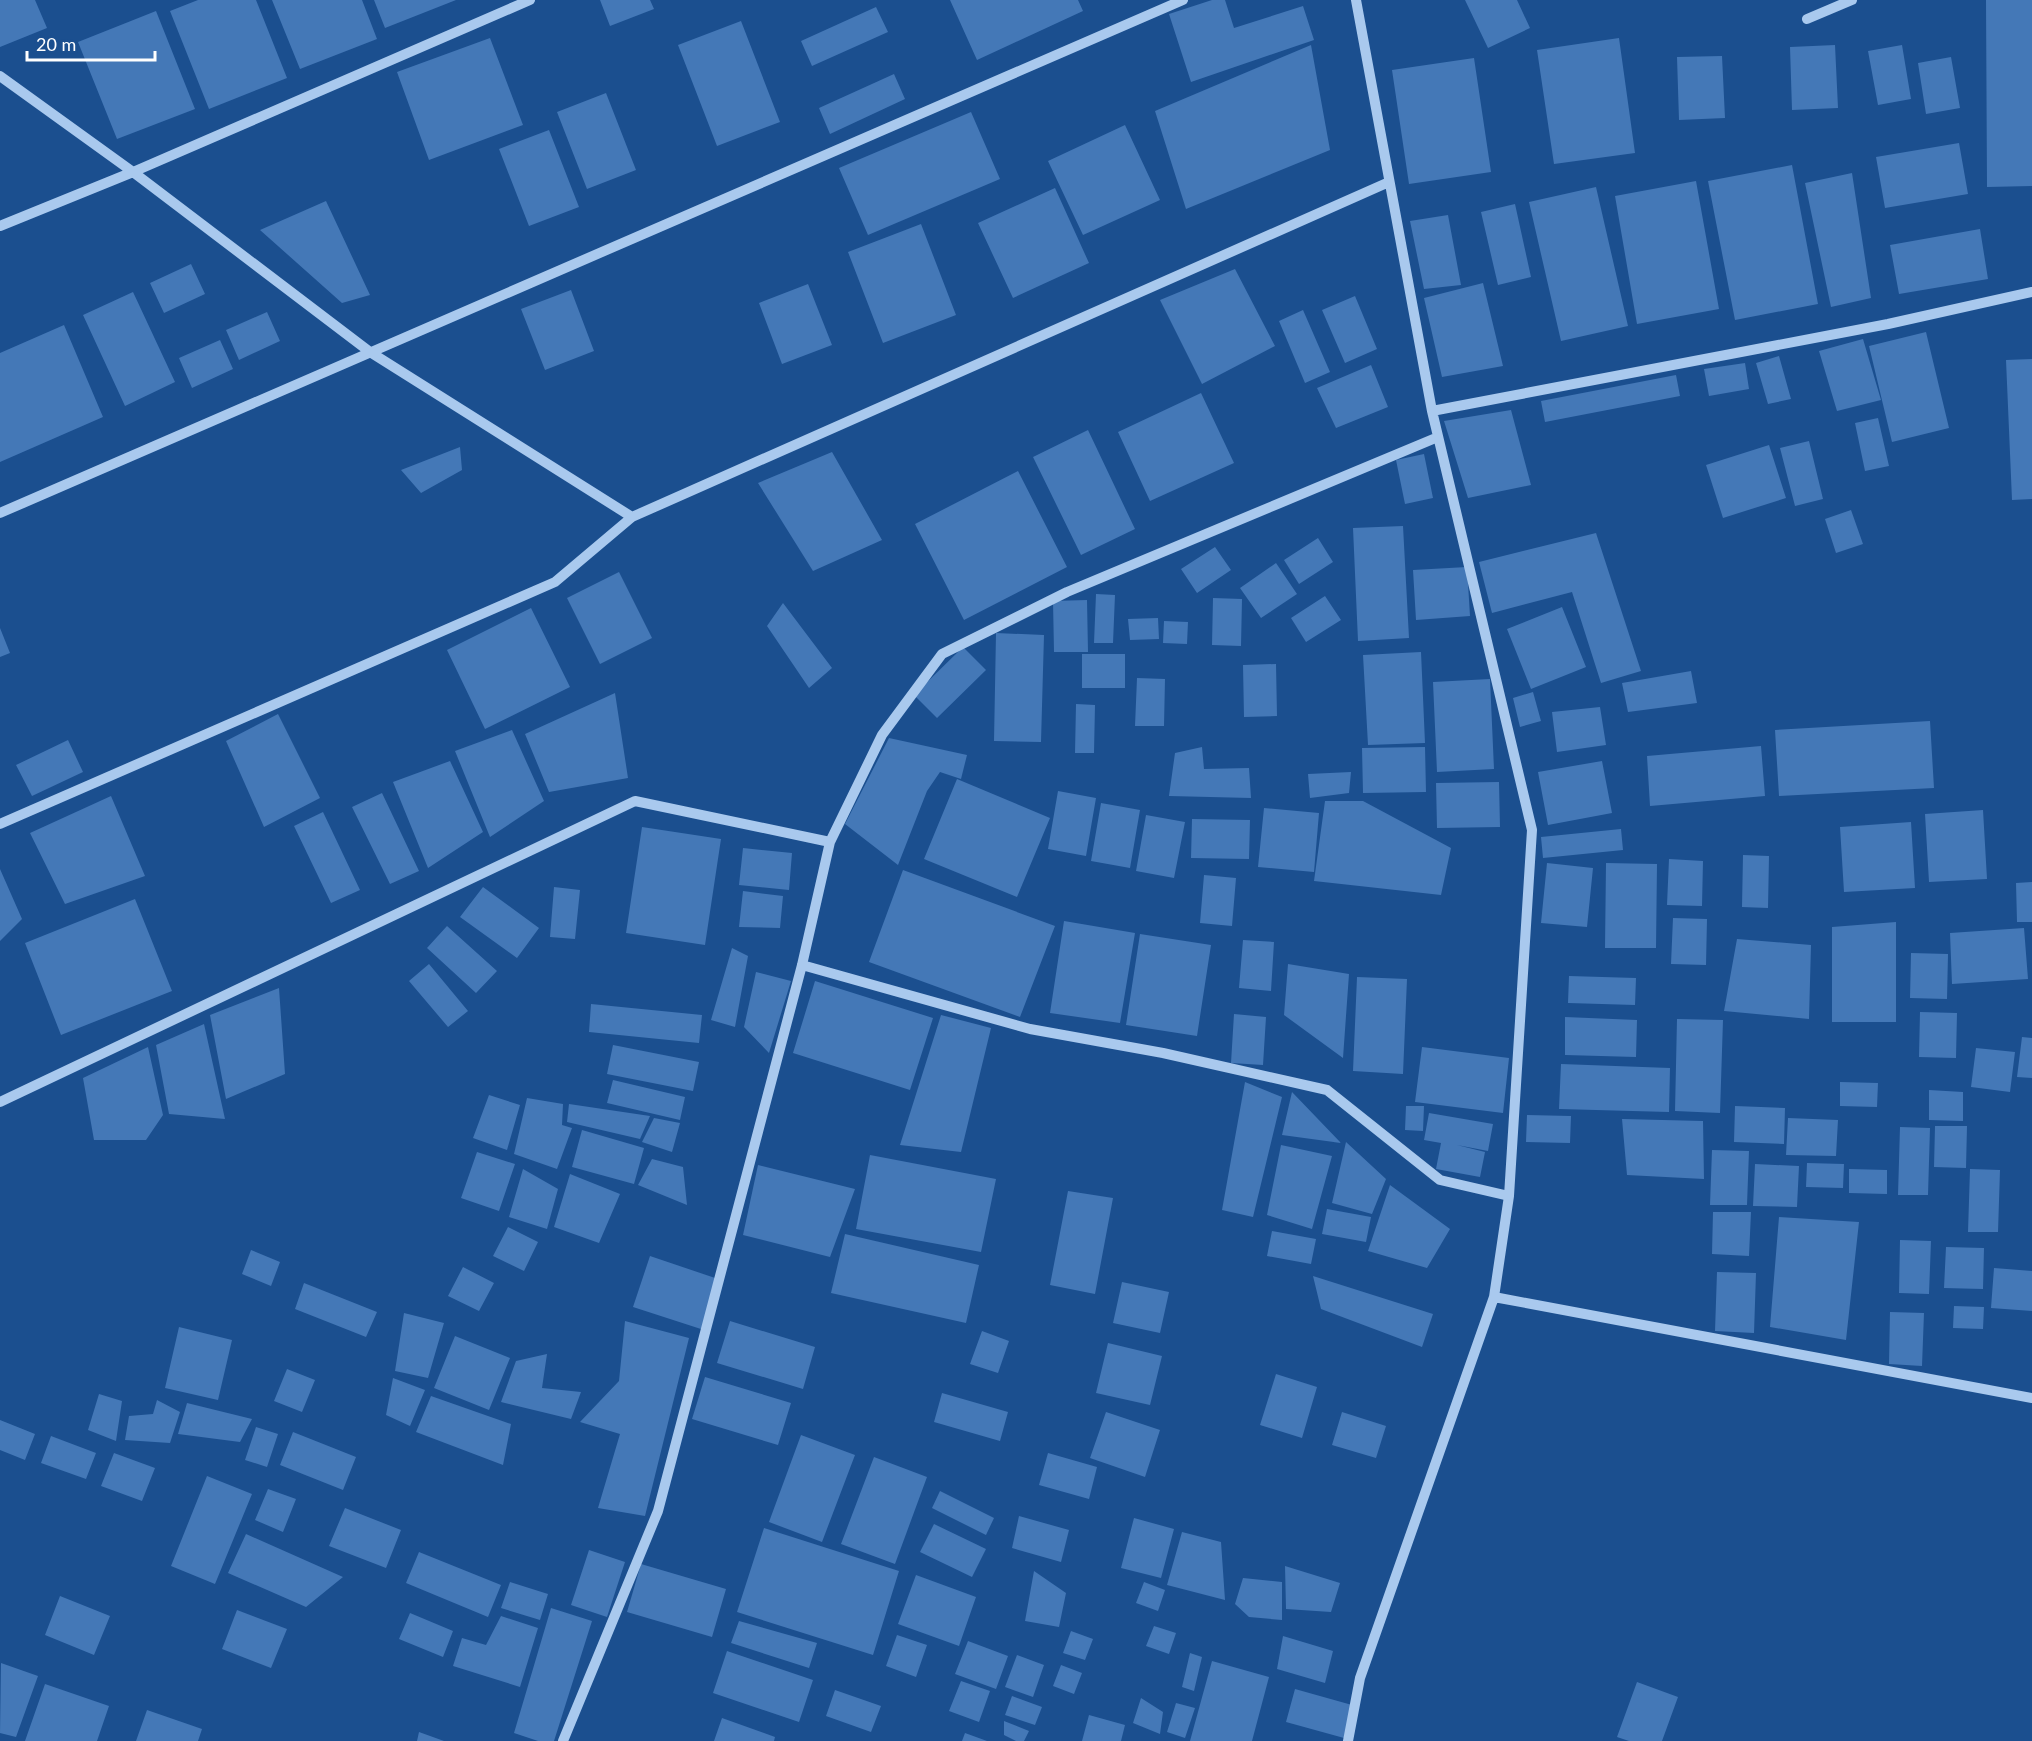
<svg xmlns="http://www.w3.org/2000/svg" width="2032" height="1741" viewBox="0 0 2032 1741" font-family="Lato,sans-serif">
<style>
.building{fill:#4478b7}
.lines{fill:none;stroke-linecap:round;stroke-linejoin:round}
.minor{stroke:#a9c9ee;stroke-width:10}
</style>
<rect width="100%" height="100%" fill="#1b4f8f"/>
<path class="building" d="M0,0H35L47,28L0,47Z
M198,0H256L287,78L209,109L170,11Z
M272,0H362L377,39L300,69Z
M374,0H456L385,28Z
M600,0H650L654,9L610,26Z
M950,0H1078L1083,11L977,60Z
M1212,0H1225L1234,28L1303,6L1314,40L1191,82L1169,14Z
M1465,0H1517L1530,28L1488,48Z
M1986,0H2032V186L1987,187Z
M876,7L888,32L812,66L801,41Z
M156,11L195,109L117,139L78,42Z
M741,21L780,122L717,146L678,45Z
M490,38L523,125L429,160L397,72Z
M1619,38L1635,153L1554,164L1537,50Z
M1311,45L1330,150L1186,209L1155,111Z
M1835,45L1838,108L1792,110L1790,47Z
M1902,45L1911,99L1878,105L1868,51Z
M1722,56L1725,118L1679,120L1677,57Z
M1951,57L1960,108L1926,114L1918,63Z
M1474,58L1491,172L1409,184L1392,70Z
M894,74L905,99L830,134L819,108Z
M606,93L636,170L587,189L557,112Z
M971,112L1000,179L868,235L839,168Z
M1125,125L1160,200L1083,235L1048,161Z
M549,130L579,207L529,226L499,149Z
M1959,143L1968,194L1885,208L1876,157Z
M1792,165L1818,304L1735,320L1708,181Z
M1852,173L1871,298L1831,307L1805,183Z
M1696,181L1719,309L1637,324L1615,196Z
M1596,187L1628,326L1561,341L1529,202Z
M1055,188L1089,263L1013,298L978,223Z
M326,201L370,295L342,303L260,230Z
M1515,204L1531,277L1498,285L1481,212Z
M1448,215L1461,285L1424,289L1410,221Z
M921,224L956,315L883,343L848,252Z
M1980,229L1988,279L1899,294L1890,245Z
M191,264L205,294L164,313L150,283Z
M1235,269L1275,346L1202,384L1160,300Z
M1483,283L1503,366L1442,377L1424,298Z
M808,284L832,345L782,364L759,303Z
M571,290L594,351L545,370L521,309Z
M133,292L175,382L125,406L83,315Z
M1355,296L1377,349L1345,363L1322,310Z
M1303,310L1330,372L1305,383L1279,321Z
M267,312L280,341L239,360L226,330Z
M64,325L103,417L0,462V353Z
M1926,332L1949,428L1892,442L1869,346Z
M1863,339L1881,400L1837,411L1819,351Z
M220,340L233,369L192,388L179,358Z
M1779,356L1791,399L1768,404L1756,363Z
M2032,359V499L2012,500L2006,360Z
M1745,363L1749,389L1709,396L1704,369Z
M1371,365L1388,407L1336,428L1317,388Z
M1676,375L1680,396L1545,422L1541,401Z
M1201,393L1234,463L1150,501L1118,432Z
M1511,410L1531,485L1468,498L1444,421Z
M1878,418L1889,466L1865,471L1855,423Z
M1088,430L1135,529L1081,555L1033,457Z
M1809,441L1823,499L1795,506L1780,448Z
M1769,445L1786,498L1723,518L1706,465Z
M460,447L462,470L421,493L401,470Z
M832,452L882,540L813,571L758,483Z
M1424,454L1433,498L1405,504L1396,460Z
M1018,471L1067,567L964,620L915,524Z
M1851,510L1863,544L1836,553L1825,519Z
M1403,526L1409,638L1358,641L1353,528Z
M1596,533L1641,671L1601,683L1572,592L1492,613L1479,562Z
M1318,538L1333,562L1299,584L1284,560Z
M1215,547L1231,570L1197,593L1181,569Z
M1276,563L1297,594L1261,618L1240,588Z
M1467,567L1470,616L1416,620L1413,570Z
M619,572L652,638L600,664L567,598Z
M1096,594L1115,595L1113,643H1094Z
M1325,596L1341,620L1306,642L1291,618Z
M1213,598L1242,599L1241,646L1212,645Z
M1087,600L1088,652H1054L1053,601Z
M783,603L832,668L809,688L767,626Z
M1562,607L1586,667L1531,689L1507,629Z
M531,608L570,687L485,729L447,650Z
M1158,618L1159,639L1130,640L1128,619Z
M1164,621L1188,622L1187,644L1163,643Z
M0,628L10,653L0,657Z
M996,633L1044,635L1041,742L994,741Z
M963,647L986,670L937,718L914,695Z
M1421,652L1425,743L1368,745L1363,655Z
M1082,654H1125V688H1082Z
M1276,664L1277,716L1244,717L1243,665Z
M1691,671L1697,703L1628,712L1622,683Z
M1137,678L1165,679L1164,726H1135Z
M1490,679L1494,769L1437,772L1433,682Z
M1533,692L1541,721L1520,727L1513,698Z
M615,693L628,778L549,792L525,734Z
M1076,704L1095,705L1094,753H1075Z
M1600,707L1606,745L1557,752L1552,712Z
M278,714L320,798L264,827L226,741Z
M1930,721L1934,788L1779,796L1775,730Z
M512,730L544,801L490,837L455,751Z
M889,738L967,755L961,779L940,772L927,791L898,865L845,824Z
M68,740L83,772L32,796L16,765Z
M1761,746L1765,796L1650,806L1647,756Z
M1202,747L1204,769L1249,768L1251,798L1169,796L1175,753Z
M1425,747L1426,792L1363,793L1362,748Z
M450,761L483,832L428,868L393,782Z
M1602,761L1612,813L1548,825L1538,772Z
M1351,772L1349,793L1310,798L1308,774Z
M957,779L1050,818L1017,897L924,859Z
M1499,782L1500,827L1437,828L1436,783Z
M1058,791L1096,798L1086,856L1048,849Z
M382,793L419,871L390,884L352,807Z
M111,796L145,876L65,904L30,833Z
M1325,801H1363L1451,848L1441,895L1314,881Z
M1101,803L1140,810L1130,868L1091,861Z
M1264,808L1319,813L1314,872L1258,867Z
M1983,810L1987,879L1929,882L1925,814Z
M323,812L360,890L331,903L294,826Z
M1146,815L1185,822L1174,878L1136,871Z
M1192,819L1250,820L1249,859L1191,858Z
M1911,822L1915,888L1844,892L1840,827Z
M642,827L721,839L705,945L626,933Z
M1621,829L1623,850L1543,858L1541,837Z
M743,848L792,853L789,890L739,885Z
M1743,855L1769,856L1768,908L1742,907Z
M1669,859L1703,861L1702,906L1667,905Z
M1547,863L1593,868L1587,927L1541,923Z
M1606,863L1657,864L1656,948H1605Z
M0,869L22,919L0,941Z
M903,870L1055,926L1020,1017L869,962Z
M1204,875L1236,878L1232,926L1200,923Z
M2032,882V922H2017L2016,883Z
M483,887L539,928L517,958L460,917Z
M554,887L580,890L575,939L550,937Z
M743,891L783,896L780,928L739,927Z
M135,899L172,991L61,1035L25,943Z
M1673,918L1707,919L1706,965L1671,964Z
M1064,921L1135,933L1120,1023L1050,1013Z
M1896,922V1022H1832V927Z
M447,926L497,971L476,993L427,948Z
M2024,928L2028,979L1952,984L1950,933Z
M1140,934L1211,945L1197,1036L1126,1025Z
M1737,939L1811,945L1809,1019L1724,1011Z
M1243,940L1274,942L1271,991L1239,988Z
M732,948L748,956L735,1027L711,1020Z
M1911,953L1948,954L1947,999L1910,998Z
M429,964L468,1011L448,1027L409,981Z
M1288,964L1349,974L1343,1058L1284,1015Z
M756,972L791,981L769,1053L744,1027Z
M1569,976L1636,978L1635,1005L1568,1003Z
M1357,977L1407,979L1403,1074L1353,1071Z
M815,981L933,1018L910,1090L793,1053Z
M279,988L285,1074L226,1099L210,1015Z
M591,1004L702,1015L699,1043L589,1032Z
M1920,1012L1957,1013L1956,1058L1919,1057Z
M1234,1014L1266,1017L1263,1065L1231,1063Z
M941,1015L991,1028L961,1152L900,1145Z
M1565,1017L1637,1020L1636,1057L1565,1055Z
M1677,1019L1723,1020L1720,1113L1675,1111Z
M204,1024L225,1119L169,1114L156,1045Z
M2022,1037L2032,1038V1078L2017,1077Z
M613,1045L699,1062L693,1091L607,1074Z
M148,1047L163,1115L146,1140H94L83,1078Z
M1422,1047L1509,1058L1503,1113L1415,1102Z
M1976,1048L2015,1052L2010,1092L1971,1087Z
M1561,1064L1670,1068L1669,1112L1559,1109Z
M613,1080L685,1097L680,1120L607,1103Z
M1245,1082L1282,1097L1253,1217L1222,1210Z
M1840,1082L1878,1083L1877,1107L1840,1106Z
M1929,1090L1963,1092V1121L1929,1120Z
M1292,1092L1341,1143L1282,1135Z
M489,1095L520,1105L507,1150L473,1138Z
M527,1098L563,1104L562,1125L572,1128L557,1169L514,1154Z
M569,1104L650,1116L640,1139L567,1122Z
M1406,1106H1424L1423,1131L1405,1130Z
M1735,1106L1785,1108L1784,1144L1734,1142Z
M1429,1113L1493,1124L1488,1151L1457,1145L1485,1152L1480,1177L1436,1169L1441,1143L1424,1140Z
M1527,1115L1571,1116L1570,1143L1526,1142Z
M654,1118L680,1123L672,1152L642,1142Z
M1788,1118L1838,1120L1836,1156L1786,1155Z
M1622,1119L1703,1121L1704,1179L1627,1175Z
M1935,1126H1967L1966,1168L1934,1167Z
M1900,1127L1930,1128L1928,1195H1898Z
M582,1130L644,1148L634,1184L572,1167Z
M1346,1142L1386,1179L1372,1214L1332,1203Z
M1281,1145L1332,1156L1312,1229L1267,1215Z
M1712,1150L1749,1151L1747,1205H1710Z
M477,1152L515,1164L499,1211L461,1198Z
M870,1155L996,1179L981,1252L856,1229Z
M652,1159L683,1167L687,1205L638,1185Z
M1807,1163L1844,1164L1843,1188L1806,1187Z
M1755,1164L1799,1166L1797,1207L1753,1206Z
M758,1165L855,1189L830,1257L743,1235Z
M523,1169L558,1189L547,1229L509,1217Z
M1849,1169L1887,1170V1194L1849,1193Z
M1970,1169L2000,1170L1998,1232H1968Z
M570,1174L620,1194L599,1243L554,1227Z
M1390,1185L1450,1229L1427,1268L1368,1251Z
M1068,1191L1113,1198L1095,1294L1050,1285Z
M1327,1209L1371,1217L1366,1242L1322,1234Z
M1713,1212H1751L1749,1256L1712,1254Z
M1779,1217L1859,1222L1846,1340L1770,1327Z
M508,1227L538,1242L524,1271L493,1256Z
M1272,1231L1316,1239L1311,1264L1267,1256Z
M845,1234L979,1265L966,1323L831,1293Z
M1900,1240L1931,1241L1929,1294L1899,1293Z
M1946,1247L1984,1248L1983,1289L1944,1288Z
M251,1250L280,1262L271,1286L242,1274Z
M650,1256L721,1280L704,1330L633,1307Z
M463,1267L494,1283L479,1311L448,1296Z
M1994,1268L2032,1271V1311L1991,1308Z
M1717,1272L1756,1273L1754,1333L1715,1331Z
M1313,1276L1433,1314L1422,1347L1321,1309Z
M1122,1282L1169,1292L1160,1333L1113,1323Z
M304,1283L377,1312L366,1337L295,1309Z
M1954,1306L1984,1307L1983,1329L1953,1328Z
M1890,1312L1924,1313L1922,1366L1889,1364Z
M404,1313L444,1323L428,1378L395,1371Z
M625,1321L689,1338L645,1516L598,1508L620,1434L580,1422L619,1381Z
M730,1321L815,1347L803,1389L717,1363Z
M179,1327L232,1340L218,1400L165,1388Z
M982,1331L1009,1341L998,1373L970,1364Z
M455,1336L510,1358L489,1410L434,1388Z
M1108,1343L1162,1356L1150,1405L1096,1393Z
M547,1354L542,1388L581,1392L571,1419L501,1402L516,1361Z
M287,1369L315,1380L302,1412L274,1401Z
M1276,1374L1317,1387L1302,1438L1260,1425Z
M705,1377L791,1403L778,1445L692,1419Z
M393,1378L425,1390L410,1426L386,1415Z
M942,1393L1008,1412L1000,1441L934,1422Z
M99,1394L122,1401L116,1441L88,1430Z
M431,1396L511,1424L503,1465L416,1432Z
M157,1400L180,1412L170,1443L125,1440L129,1416L153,1414Z
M187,1403L252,1419L240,1442L178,1434Z
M1106,1412L1160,1430L1145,1477L1090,1458Z
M1342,1412L1386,1426L1376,1458L1332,1445Z
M0,1420L35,1434L25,1460L0,1450Z
M256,1427L278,1434L267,1467L245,1460Z
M293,1432L356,1457L343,1490L280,1465Z
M801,1435L855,1455L822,1542L769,1522Z
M51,1436L96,1453L86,1479L41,1463Z
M114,1453L155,1468L142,1501L101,1486Z
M1048,1453L1097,1467L1089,1499L1039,1485Z
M874,1457L927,1477L895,1564L841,1544Z
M207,1476L252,1494L215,1584L171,1566Z
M268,1489L296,1499L283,1532L255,1520Z
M940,1491L994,1518L986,1535L932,1508Z
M345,1508L401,1530L386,1568L329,1546Z
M1019,1516L1069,1530L1061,1562L1012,1548Z
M1134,1518L1174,1529L1161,1578L1121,1568Z
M934,1524L986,1549L972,1577L920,1552Z
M764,1528L899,1571L873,1655L737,1612Z
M1182,1532L1221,1542L1225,1600L1167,1585Z
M246,1534L343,1577L306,1607L228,1573Z
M589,1550L625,1562L607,1617L571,1605Z
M419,1552L501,1585L488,1617L406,1583Z
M641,1564L726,1589L712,1637L627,1612Z
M1285,1566L1340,1583L1331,1612L1286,1609Z
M1034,1571L1066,1593L1059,1627L1025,1621Z
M916,1575L976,1597L959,1646L898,1624Z
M1243,1578L1282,1582V1620L1249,1617L1235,1604Z
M510,1582L548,1594L540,1620L501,1608Z
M1144,1582L1165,1590L1158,1611L1136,1603Z
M60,1596L110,1616L94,1655L45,1635Z
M551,1608L592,1621L554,1741H538L514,1733Z
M237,1610L287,1629L271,1668L222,1649Z
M410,1613L453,1631L443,1657L399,1639Z
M501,1616L538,1628L520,1687L453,1666L462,1638L486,1645Z
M739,1621L817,1643L809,1668L731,1643Z
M1154,1626L1176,1633L1169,1654L1146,1646Z
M1071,1631L1093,1639L1085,1660L1063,1653Z
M897,1635L927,1645L916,1677L886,1666Z
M1283,1636L1333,1651L1325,1683L1277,1669Z
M968,1641L1008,1656L996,1689L955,1674Z
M727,1651L813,1680L799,1722L713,1693Z
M1190,1653L1202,1657L1194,1691L1182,1687Z
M1017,1655L1044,1665L1033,1697L1005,1687Z
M1212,1661L1269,1677L1252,1741H1190Z
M1,1663L38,1676L16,1737L0,1733Z
M1061,1665L1082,1673L1074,1694L1053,1686Z
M961,1681L990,1691L979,1722L949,1711Z
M1637,1682L1678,1697L1662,1741H1629L1617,1737Z
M45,1684L109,1706L97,1741H25Z
M1295,1689L1352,1705L1344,1738L1286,1722Z
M835,1690L881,1706L871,1732L826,1716Z
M1012,1696L1042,1707L1035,1725L1005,1715Z
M1141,1698L1163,1712L1160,1734L1133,1723Z
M1176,1703L1195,1708L1185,1738L1167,1732Z
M147,1710L202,1729L198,1741H136Z
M1089,1715L1125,1725L1121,1741H1082Z
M722,1718L775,1737L774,1741H714Z
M1004,1721L1029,1731L1024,1741H1016L1004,1735Z
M419,1732L444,1741H417Z
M965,1733L987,1741H962Z"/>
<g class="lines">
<path class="minor" d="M1356,0L1432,411L1532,830L1509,1196L1494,1297L2032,1398
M1807,19L1852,0
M0,76L133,172L370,352L632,517
M0,226L133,172L530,0
M1432,411L1888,324L2032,292
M0,513L1183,0
M0,824L555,582L632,517L1389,182
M802,965L1030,1029L1163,1053L1327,1090L1440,1180L1509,1196
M0,1102L635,801L830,842
M563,1741L658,1511L802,965L830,842L882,735L942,654L1067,592L1438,437
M1348,1741L1360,1678L1494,1297"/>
</g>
<path d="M27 51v9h128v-9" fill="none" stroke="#ffffff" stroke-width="3"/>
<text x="36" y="51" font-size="18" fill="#ffffff" stroke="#1b4f8f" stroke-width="4.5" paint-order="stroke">20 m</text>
</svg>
